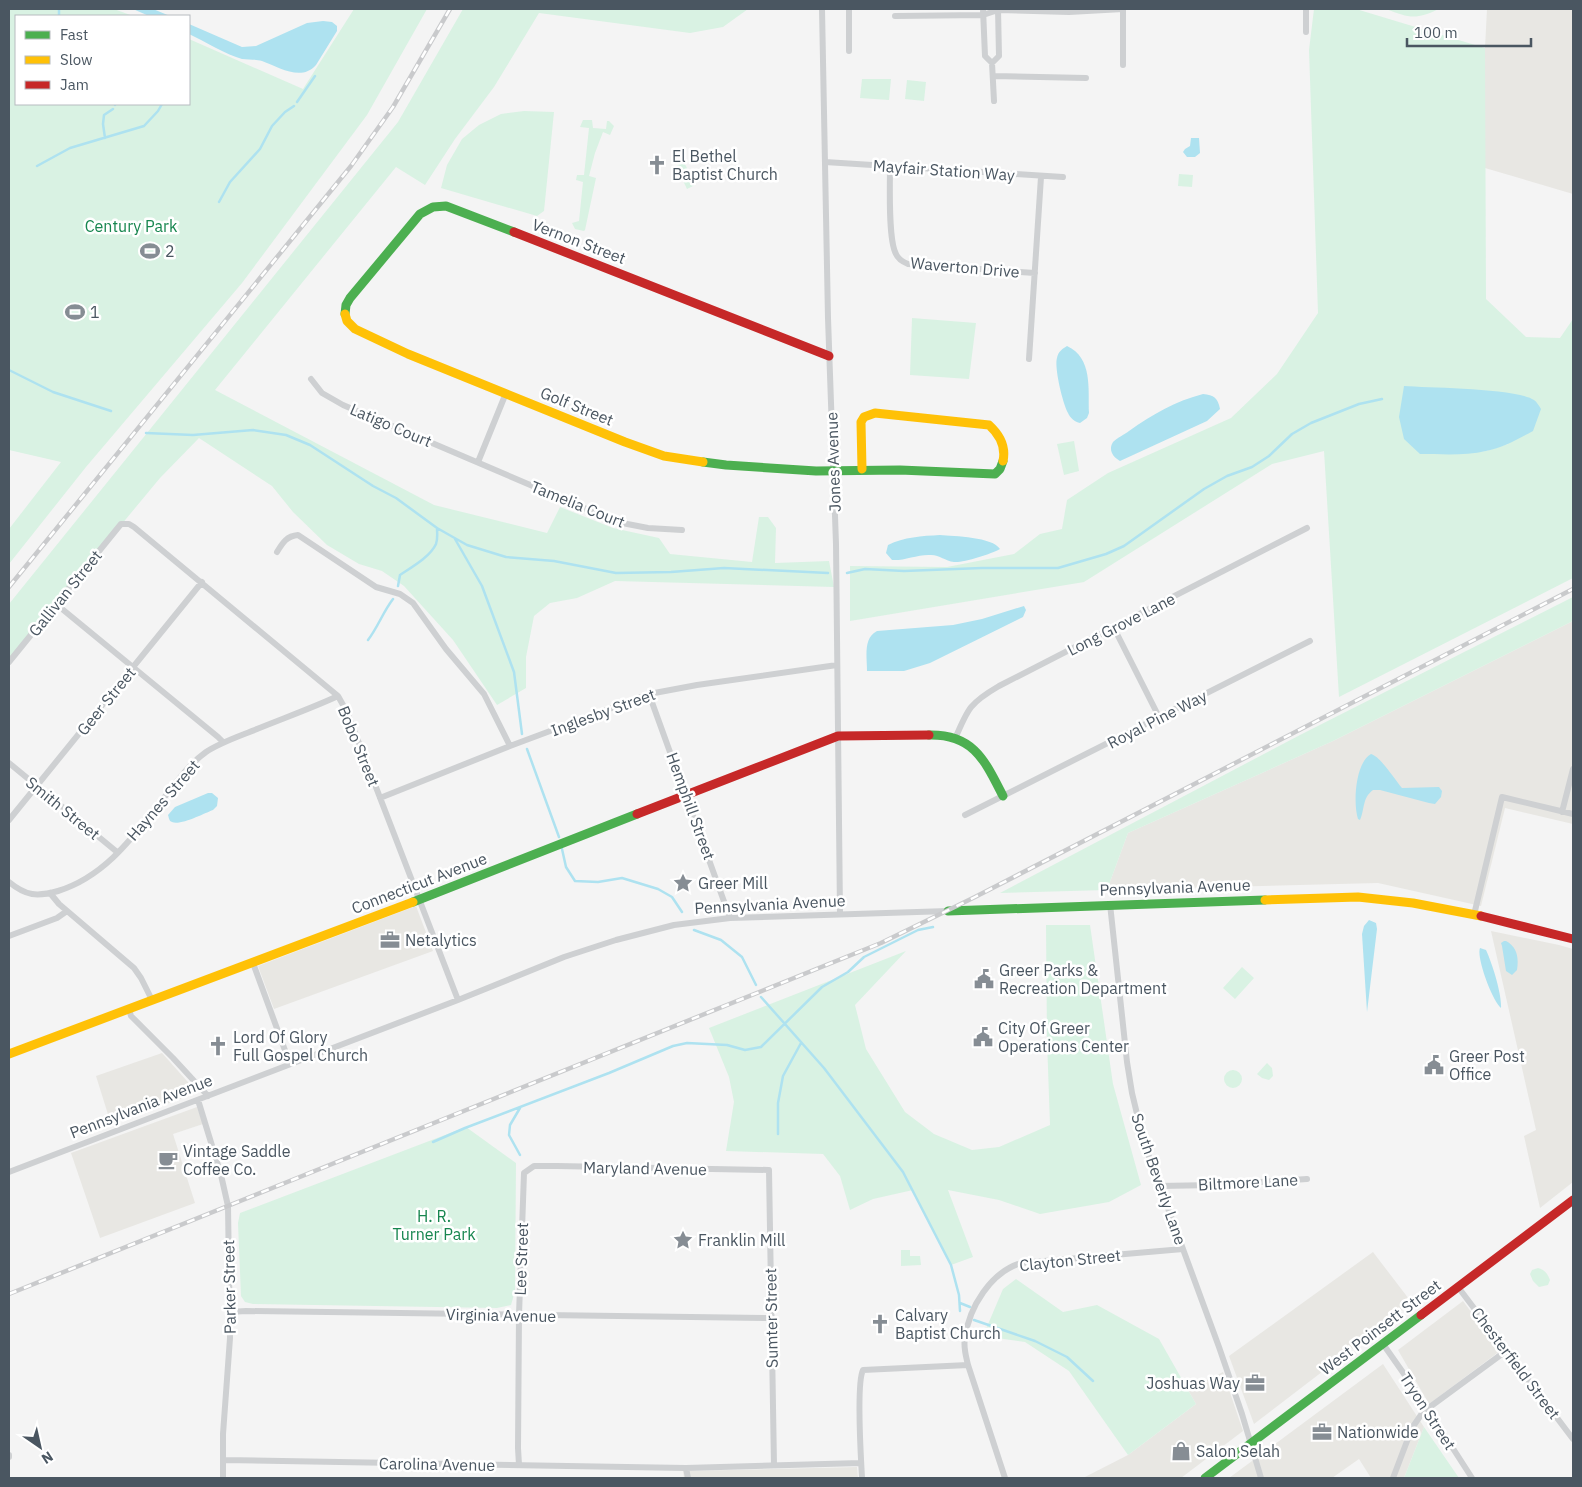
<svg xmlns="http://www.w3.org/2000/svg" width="1582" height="1487" viewBox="0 0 1582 1487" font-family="'IBM Plex Sans',sans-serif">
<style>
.commercial{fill:#e8e7e3}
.green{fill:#d9f2e3;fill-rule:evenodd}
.water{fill:#aee2f0}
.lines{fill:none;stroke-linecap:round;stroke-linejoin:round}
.stream{stroke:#aee2f0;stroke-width:2.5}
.street{stroke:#ced0d2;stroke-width:6}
.fast{stroke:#4caf50;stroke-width:9}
.slow{stroke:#ffc107;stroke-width:9}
.jam{stroke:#c62828;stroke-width:9}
.rail-casing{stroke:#c9cacc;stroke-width:4.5}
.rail{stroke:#fff;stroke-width:2.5;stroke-dasharray:8;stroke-linecap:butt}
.labels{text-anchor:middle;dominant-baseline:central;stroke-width:5;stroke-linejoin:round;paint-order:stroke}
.poi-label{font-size:16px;fill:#4a5661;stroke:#fff;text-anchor:start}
.street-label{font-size:16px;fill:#4a5661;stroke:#fff}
.park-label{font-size:16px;fill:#17864f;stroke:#fff}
</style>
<rect width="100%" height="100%" fill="#f4f4f4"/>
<path class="commercial" d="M1487,9H1573V194L1485,168V48Z
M1573,621V824L1505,808L1481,906L1378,883L1107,890L1128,833L1333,741Z
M416,906L433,951L274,1009L258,966Z
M1491,931L1559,945L1573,949V1182L1540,1208L1524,1136L1536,1130Z
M162,1053L195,1090L194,1094L111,1124L96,1076Z
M197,1107L203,1124L173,1134L195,1203L100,1238L71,1153Z
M1373,1252L1412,1303L1254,1424L1229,1356Z
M1463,1301L1500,1351L1429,1404L1398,1350Z
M1383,1364L1424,1427L1404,1478H1371L1359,1459L1332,1478H1229Z
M1223,1372L1243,1431L1181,1478H1083L1128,1455L1196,1404L1188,1390Z
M857,1467L858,1478H684L683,1471Z"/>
<path class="green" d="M9,9H114L133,16H16V104H189V39L303,89L354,9H427L367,115L242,283L86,467L9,564V529L61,462L9,450Z
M463,9H748L723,27L690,33L539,13L494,87L455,139L425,185L396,167L215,390L434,505L547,533L560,507L613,528L659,538L670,554L752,562L759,517H768L776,528L775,563L829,561L834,587L615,581L577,598L550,603L534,616L526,657V688L497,705L453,640L404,586L382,571L359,564L327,545L293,512L272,486L199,438L160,478L9,660V604L398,122Z
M1314,9H1356L1485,48L1486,299L1526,337L1560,338L1573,319V578L1339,697L1324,451L1272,464L1084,582L850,621V566L947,567L1014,554L1040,534L1062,529L1067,500L1108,473L1231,418L1277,374L1318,313L1309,50ZM1485,391H1493L1508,444L1486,451L1455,454Z
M1386,9H1439C1415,20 1410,18 1386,9Z
M862,79H891L889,100L860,98Z
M907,80L926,82L924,101L905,99Z
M524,111L554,112L544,211L537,216L441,188L447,165L462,139L479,125L501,114Z
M583,120H592L593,128L606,129L607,121H609L614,126L610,135L603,132L595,153L589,176L596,178L585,230L584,231L575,229L572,223L579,221L583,182L576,180L577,175H584L589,128L580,127Z
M684,162L695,185L687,189L676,166Z
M1179,174L1193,175L1192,187L1178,186Z
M912,318L976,323L969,379L910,375Z
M1074,441L1079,471L1064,475L1057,444Z
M1573,597V621L1333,741L1128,833L1107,890L1000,893L1300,735Z
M1046,925H1090L1113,1084L1141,1185L1109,1202L1040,1214L999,1200L948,1190L973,1257L951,1265L913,1190L873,1199L850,1210L840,1176L823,1154L726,1151L734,1102L729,1077L709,1028L906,951L855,1005L866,1049L905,1112L934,1134L972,1150L999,1147L1050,1125L1047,1040Z
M1242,967L1254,978L1235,999L1223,988Z
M1267,1063L1272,1068L1273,1076L1269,1080L1262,1078L1257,1074Z
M1224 1079a9 9 0 1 1 18 0a9 9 0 1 1-18 0Z
M466,1127L516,1163L515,1291L511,1305L497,1308L253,1304L245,1302L241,1296L238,1223L240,1213Z
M910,1250V1256H920L921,1265L901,1266V1250Z
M1538,1268C1545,1270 1547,1273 1550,1280L1548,1285L1539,1287L1533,1281L1530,1274L1532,1270Z
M1016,1279L1063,1312L1097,1305L1159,1339L1196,1404L1128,1455L1069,1371L1025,1342L983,1336L1003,1289Z
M1424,1427L1459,1478H1404Z"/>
<path class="water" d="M133,9H153L170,16H149Z
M323,21L332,22L337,26V31L316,65C301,82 279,67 262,61C256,59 249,60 242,59C227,55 204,41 189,34V24L242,47L256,46L307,23Z
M1191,138H1199L1200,153L1195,157H1187L1183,152L1185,149L1190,146Z
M1067,346C1093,358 1088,389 1089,413L1087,418L1080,423C1075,422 1070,418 1068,413C1063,404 1054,368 1057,358C1058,352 1062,349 1067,346Z
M1404,386C1430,388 1515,388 1534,400C1537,402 1539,406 1541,409L1533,431C1518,439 1503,448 1486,451C1465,456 1441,454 1420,454L1404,439L1399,417Z
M1203,394C1214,395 1218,398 1220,409L1207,421L1120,461C1113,457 1108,450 1113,442C1117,438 1125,434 1129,431C1153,414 1176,401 1203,394Z
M940,535C954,536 993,537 1000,549C991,554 963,563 954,562C945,561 940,555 931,555C918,554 904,561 892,560L886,553L888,545C904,537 922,536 940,535Z
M1024,606L1026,610L1023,617L930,663L904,671H867C867,657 863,638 877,631L953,625L982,619Z
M1371,754C1380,756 1395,780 1402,788L1439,787L1442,791L1441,797L1435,804L1429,803L1380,790H1373C1362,798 1365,809 1360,820L1358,819C1353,804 1355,763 1371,754Z
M208,793H212L218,798L217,806L213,810C205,813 180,826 172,822C169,821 169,818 168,815L175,807Z
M1369,920L1376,923L1377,929L1367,1012L1362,934L1364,926Z
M1504,941H1506C1517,947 1519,957 1517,970L1512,975L1506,971L1502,946L1501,943Z
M1480,948L1486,950C1492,963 1502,994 1501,1008C1493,1002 1476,958 1480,948Z"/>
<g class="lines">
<path class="stream" d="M59,9V16
M297,102L315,76
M115,105V104
M105,138L103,124L104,115L113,109
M37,166L70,148L144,126L158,111L162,104
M219,202L230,182L260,149L272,126L285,112L294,106
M9,370L53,392L111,411
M146,433L193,435L253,430L286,435L310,445L373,486L396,498L437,528L467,545L506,557L554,561L616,573L671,572L724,568L828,573
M455,539L482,586L514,672L522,734
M847,573L865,569L904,571L982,568H1058L1106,554L1124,546L1204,489L1227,476L1252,467L1269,456L1292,434L1311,423L1359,404L1382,399
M398,586L400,575C412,567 430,557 436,544C438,539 437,533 437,528
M368,640C378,627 383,612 393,599
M527,749L559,837
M562,849L566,867L575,881L598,882L622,878L658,889L672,897L682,912
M694,930L721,940L742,957L756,985
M761,997L824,1068L903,1172L951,1265L959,1295L960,1311
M778,1134V1103L783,1076L801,1043
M433,1142L465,1128L609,1073L673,1046L687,1043L727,1045L745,1050L761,1047L822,987L848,972L864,957L918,930L933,927
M520,1155L509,1135L510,1125L520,1108
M960,1303L970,1307
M974,1320L1035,1341L1067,1357L1093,1381"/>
<path class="street" d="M822,9L828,318L836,544L840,914
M849,9V51
M983,9L985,56L992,63L994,101
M1123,9V65
M895,16L983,15L998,10L1069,12L1123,9
M1306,32V9
M992,63L999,56L998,9
M993,76L1086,78
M825,162L1063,177
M890,166C890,185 888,240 896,254C898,259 903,262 908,264L1035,273
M1029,359L1041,177
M311,379L322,393L343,405L617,522L648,528L682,530
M478,462L506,393
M277,552C283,542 287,536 298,535L376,587L400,594L413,603L446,649L484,694L510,746
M56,604L218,737L223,742
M1114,628L1159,717
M9,662L121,524H129L134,527L338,696L347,712L458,1000
M649,694L730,918
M955,739C968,708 970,703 999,686L1307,528
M9,763L117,852
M380,798L510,746L649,694L697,685L837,665
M1562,812L1573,769
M965,815L1310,641
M9,820L202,582
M9,882C26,896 37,897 58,891C110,875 139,828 172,788C182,775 192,762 206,752C221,742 240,736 257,729C284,718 312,708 338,696
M50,893L59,904L134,968L141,978L152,1000
M1110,904L1127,1062L1132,1093L1144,1143L1219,1347L1242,1414L1261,1478
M1474,915L1502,797L1573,814
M9,936L57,918L67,911
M253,963L290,1064
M129,1009L131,1016L173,1058L208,1096
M198,1100L221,1175L228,1206L230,1338L223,1434V1478
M9,1172L458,1000L564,957L616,940L674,925L730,918L948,911
M1159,1186L1215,1185L1307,1179
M1458,1287L1573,1439
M230,1312L246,1311L771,1318
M1383,1344L1416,1391L1472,1478
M9,1455V1457
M223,1460L686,1468L861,1463
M519,1465L518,1448L519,1315L524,1173L534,1166H557L769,1170L774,1465
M686,1468L688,1478
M862,1478C861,1458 856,1384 863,1370L968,1365
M1005,1478L968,1365C966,1356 963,1347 965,1338C969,1307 991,1272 1021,1263L1183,1249
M1393,1478L1412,1428L1423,1412L1506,1351"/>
<path class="fast" d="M345,314L346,305L350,298L420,214L433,207L446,206L514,232
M703,462L726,465L816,471L900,470L995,474L1000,469L1003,461
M929,735C974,734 985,761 1003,796
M413,902L637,814
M948,911L1265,900
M1205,1478L1421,1315"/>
<path class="slow" d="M345,314L347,321L355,329L408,354L625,442L664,456L703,462
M862,469L861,422L864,417L875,413L989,425C1000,435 1006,447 1003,461
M1265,900L1358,897L1413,903L1481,916
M9,1054L413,902"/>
<path class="jam" d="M514,232L829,356
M637,814L838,736L929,735
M1481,916L1573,939
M1421,1315L1573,1200"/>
<defs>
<path id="rail" d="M9,587L351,166L393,107L450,9
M9,1294L881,943L975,897L1573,589"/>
</defs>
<use href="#rail" class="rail-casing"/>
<use href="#rail" class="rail"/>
</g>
<defs>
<symbol id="church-bare" viewBox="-9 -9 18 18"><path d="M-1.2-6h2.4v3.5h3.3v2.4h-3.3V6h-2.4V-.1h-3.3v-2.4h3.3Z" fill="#868d94" stroke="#fff" stroke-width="2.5" paint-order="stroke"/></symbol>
<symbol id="stadium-bare" viewBox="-9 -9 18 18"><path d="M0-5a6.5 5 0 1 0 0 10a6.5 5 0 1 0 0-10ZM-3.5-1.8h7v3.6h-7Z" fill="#868d94" stroke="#fff" stroke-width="2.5" paint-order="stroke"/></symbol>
<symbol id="sight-bare" viewBox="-9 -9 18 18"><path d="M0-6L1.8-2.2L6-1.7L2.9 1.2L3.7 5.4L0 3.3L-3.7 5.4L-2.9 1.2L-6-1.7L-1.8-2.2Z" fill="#868d94" stroke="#fff" stroke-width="2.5" paint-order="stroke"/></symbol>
<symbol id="office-bare" viewBox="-9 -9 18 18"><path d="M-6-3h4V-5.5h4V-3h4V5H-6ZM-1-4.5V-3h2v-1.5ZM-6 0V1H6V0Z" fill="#868d94" stroke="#fff" stroke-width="2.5" paint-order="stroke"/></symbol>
<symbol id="civic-bare" viewBox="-9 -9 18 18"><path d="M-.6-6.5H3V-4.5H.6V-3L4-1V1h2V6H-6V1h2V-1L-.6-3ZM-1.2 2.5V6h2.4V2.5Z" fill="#868d94" stroke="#fff" stroke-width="2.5" paint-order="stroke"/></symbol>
<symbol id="cafe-bare" viewBox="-9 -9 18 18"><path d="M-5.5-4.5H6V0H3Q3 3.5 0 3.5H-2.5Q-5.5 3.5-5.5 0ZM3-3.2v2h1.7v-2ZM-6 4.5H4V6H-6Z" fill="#868d94" stroke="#fff" stroke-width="2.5" paint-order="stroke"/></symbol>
<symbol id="shop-bare" viewBox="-9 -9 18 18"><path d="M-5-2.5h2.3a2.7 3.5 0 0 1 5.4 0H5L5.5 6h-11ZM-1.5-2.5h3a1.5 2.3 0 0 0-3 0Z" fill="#868d94" stroke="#fff" stroke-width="2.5" paint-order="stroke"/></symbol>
</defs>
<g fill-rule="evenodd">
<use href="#church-bare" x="643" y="151" width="28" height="28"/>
<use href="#stadium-bare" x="136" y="237" width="28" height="28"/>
<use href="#stadium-bare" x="61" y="298" width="28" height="28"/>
<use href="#sight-bare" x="669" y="869" width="28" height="28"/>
<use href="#office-bare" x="376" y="926" width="28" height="28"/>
<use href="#civic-bare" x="970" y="965" width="28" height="28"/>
<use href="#civic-bare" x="969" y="1023" width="28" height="28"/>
<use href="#church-bare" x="204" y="1032" width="28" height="28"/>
<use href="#civic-bare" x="1420" y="1051" width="28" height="28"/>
<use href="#cafe-bare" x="154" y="1146" width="28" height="28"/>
<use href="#sight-bare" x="669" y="1226" width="28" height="28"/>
<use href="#church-bare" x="866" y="1310" width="28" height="28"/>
<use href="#office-bare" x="1241" y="1369" width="28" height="28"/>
<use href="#office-bare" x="1308" y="1418" width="28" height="28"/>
<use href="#shop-bare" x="1167" y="1437" width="28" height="28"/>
</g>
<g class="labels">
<g class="poi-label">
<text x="672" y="156">El Bethel<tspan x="672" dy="18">Baptist Church</tspan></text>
<text x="165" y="251">2</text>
<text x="90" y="312">1</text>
<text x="698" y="883">Greer Mill</text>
<text x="405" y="940">Netalytics</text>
<text x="999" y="970">Greer Parks &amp;<tspan x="999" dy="18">Recreation Department</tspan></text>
<text x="998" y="1028">City Of Greer<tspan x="998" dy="18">Operations Center</tspan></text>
<text x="233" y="1037">Lord Of Glory<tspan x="233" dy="18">Full Gospel Church</tspan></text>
<text x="1449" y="1056">Greer Post<tspan x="1449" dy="18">Office</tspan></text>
<text x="183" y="1151">Vintage Saddle<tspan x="183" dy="18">Coffee Co.</tspan></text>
<text x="698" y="1240">Franklin Mill</text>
<text x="895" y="1315">Calvary<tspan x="895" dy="18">Baptist Church</tspan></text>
<text x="1240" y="1383" text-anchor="end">Joshuas Way</text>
<text x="1337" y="1432">Nationwide</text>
<text x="1196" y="1451">Salon Selah</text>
</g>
<g class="street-label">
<text transform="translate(944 170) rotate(4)">Mayfair Station Way</text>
<text transform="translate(579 241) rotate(21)">Vernon Street</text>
<text transform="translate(965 267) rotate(5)">Waverton Drive</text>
<text transform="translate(577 406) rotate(22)">Golf Street</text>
<text transform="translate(391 425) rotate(23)">Latigo Court</text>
<text transform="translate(833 462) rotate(-92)">Jones Avenue</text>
<text transform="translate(578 504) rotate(22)">Tamelia Court</text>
<text transform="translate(65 593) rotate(-51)">Gallivan Street</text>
<text transform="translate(1121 624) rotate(-27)">Long Grove Lane</text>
<text transform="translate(106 701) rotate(-51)">Geer Street</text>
<text transform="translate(603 712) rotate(-20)">Inglesby Street</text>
<text transform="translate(1157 719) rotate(-27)">Royal Pine Way</text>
<text transform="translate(359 746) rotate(68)">Bobo Street</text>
<text transform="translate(163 800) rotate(-49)">Haynes Street</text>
<text transform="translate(691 806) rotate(70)">Hemphill Street</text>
<text transform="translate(63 808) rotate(39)">Smith Street</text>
<text transform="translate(419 883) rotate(-21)">Connecticut Avenue</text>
<text transform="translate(1175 887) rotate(-2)">Pennsylvania Avenue</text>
<text transform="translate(770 904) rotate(-3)">Pennsylvania Avenue</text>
<text transform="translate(141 1106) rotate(-21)">Pennsylvania Avenue</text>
<text transform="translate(645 1168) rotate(1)">Maryland Avenue</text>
<text transform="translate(1159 1179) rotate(71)">South Beverly Lane</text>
<text transform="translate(1248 1182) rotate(-3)">Biltmore Lane</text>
<text transform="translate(521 1259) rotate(-88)">Lee Street</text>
<text transform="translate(1070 1260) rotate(-6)">Clayton Street</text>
<text transform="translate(229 1287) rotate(-91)">Parker Street</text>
<text transform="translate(501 1315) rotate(1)">Virginia Avenue</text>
<text transform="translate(771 1318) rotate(-91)">Sumter Street</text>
<text transform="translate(1380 1327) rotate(-37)">West Poinsett Street</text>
<text transform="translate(1516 1363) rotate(53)">Chesterfield Street</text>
<text transform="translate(1428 1411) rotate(57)">Tryon Street</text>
<text transform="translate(437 1464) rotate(1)">Carolina Avenue</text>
</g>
<g class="park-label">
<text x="131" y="226">Century Park</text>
<text x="434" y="1216">H. R.<tspan x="434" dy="18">Turner Park</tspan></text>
</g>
</g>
<rect width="1582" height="1487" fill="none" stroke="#4a5661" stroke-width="20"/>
<rect x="15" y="15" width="175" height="90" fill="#ffffff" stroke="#b7bbc0"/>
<rect x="25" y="31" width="25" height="8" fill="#4caf50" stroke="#b7bbc0"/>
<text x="60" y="40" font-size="15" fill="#4a5661">Fast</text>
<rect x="25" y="56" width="25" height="8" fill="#ffc107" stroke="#b7bbc0"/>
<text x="60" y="65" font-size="15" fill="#4a5661">Slow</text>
<rect x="25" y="81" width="25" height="8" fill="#c62828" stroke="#b7bbc0"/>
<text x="60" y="90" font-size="15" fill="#4a5661">Jam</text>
<g transform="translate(40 1447) rotate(146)" stroke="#ffffff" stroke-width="4" paint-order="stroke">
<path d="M0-4L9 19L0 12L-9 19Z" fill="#4a5661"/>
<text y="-8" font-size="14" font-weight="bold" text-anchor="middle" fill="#4a5661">N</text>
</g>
<path d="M1407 38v8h124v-8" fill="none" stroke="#4a5661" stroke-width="2.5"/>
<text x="1414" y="38" font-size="15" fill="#4a5661" stroke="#ffffff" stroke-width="4" paint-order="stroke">100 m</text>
</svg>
